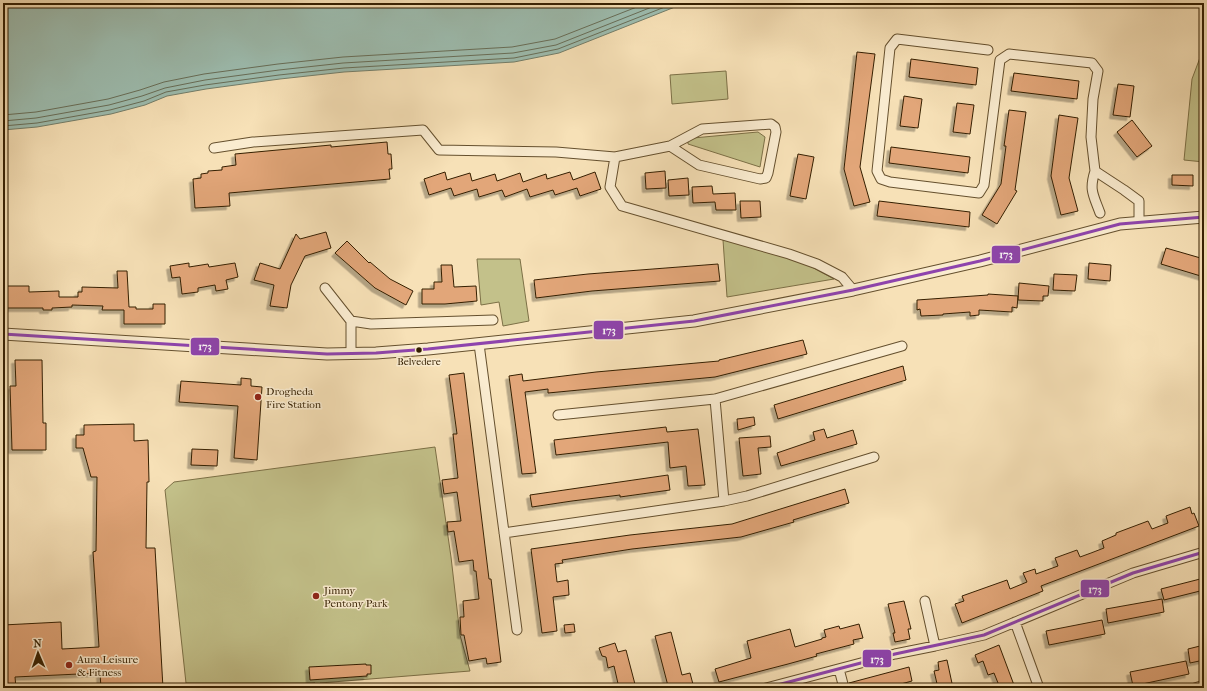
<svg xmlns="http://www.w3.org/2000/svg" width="1207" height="691" viewBox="0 0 1207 691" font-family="'IM FELL French Canon',serif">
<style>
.green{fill:#c3c18a;stroke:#7c7046}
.water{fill:#9dbdb0;stroke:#737e6a}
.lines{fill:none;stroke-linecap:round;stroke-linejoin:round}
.shore{stroke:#686e58;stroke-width:1}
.building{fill:#e2a679;stroke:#341f01;filter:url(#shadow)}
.minor-casing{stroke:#65502e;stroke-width:11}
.tertiary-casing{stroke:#65502e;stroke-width:13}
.minor{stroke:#faecd0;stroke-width:9}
.tertiary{stroke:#faecd0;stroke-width:11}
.bus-1-casing{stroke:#faecd0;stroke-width:6}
.bus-1{stroke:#8e44ad;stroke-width:3}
.bus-dot{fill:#341f01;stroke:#faecd0;stroke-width:1.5}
.poi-dot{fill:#8f2418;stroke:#faecd0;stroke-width:1.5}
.labels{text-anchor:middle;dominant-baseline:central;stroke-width:3;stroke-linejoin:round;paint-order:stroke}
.bus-label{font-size:10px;fill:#341f01;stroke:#faecd0}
.poi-label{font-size:11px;fill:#341f01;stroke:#faecd0;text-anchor:start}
.line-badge{stroke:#faecd0;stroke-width:1.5}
.badge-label{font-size:11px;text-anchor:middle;font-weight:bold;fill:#fff}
</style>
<defs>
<filter id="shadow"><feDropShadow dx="-3.5" dy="3.5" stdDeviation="0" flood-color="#0004"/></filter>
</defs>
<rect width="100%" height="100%" fill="#f7e1b7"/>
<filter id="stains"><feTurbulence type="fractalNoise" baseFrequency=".005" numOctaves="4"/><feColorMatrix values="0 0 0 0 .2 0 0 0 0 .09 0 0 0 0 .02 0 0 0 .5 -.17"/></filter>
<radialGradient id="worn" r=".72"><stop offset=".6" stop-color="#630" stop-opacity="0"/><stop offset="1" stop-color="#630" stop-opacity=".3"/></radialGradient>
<path class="green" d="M1204,47V162L1184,160L1192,79Z
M726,71L728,99L672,104L670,75Z
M758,132L765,137L760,167L688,144V141L693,138Z
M723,240H727L770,252L806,264L834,279L727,297Z
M477,259H520L529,321L503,326L499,302L481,305Z
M435,447L451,557L460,635L470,671L320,683L321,688H282L315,683H186L165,490L174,482Z"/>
<path class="water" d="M3,3H685L559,53L514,62L344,72L280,79L206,89L167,96L145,105L111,114L37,127L3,130Z"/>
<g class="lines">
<path class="shore" d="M3,115L36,112L108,99L140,90L164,82L204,74L278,64L343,57L512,47L555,39L647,3
M3,121L36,118L109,105L142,96L165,88L205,80L279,70L343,63L513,53L556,45L662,3
M3,126L37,123L110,110L144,101L166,92L205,85L279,75L344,68L514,58L558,49L675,3"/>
</g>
<path class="building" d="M857,52L875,54L860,167L870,202L854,206L844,169Z
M911,59L978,68L976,85L909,77Z
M1014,73L1079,81L1077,99L1011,91Z
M1118,84L1134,86L1130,117L1113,115Z
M904,96L922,99L918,128L900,126Z
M957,103L974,105L970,134L953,132Z
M1009,110L1026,112L1015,190L1017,191L997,224L982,215L1001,184L1006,146H1004Z
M1059,115L1078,118L1069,178L1078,211L1061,215L1051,176Z
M1132,120L1152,146L1137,157L1117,132Z
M387,142L388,154H391L392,169H389L390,179L229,193L230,206L195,208L193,179L201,178V174L208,173V171L222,170V167L236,165L235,154L331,145V147Z
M891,147L970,157L968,173L889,163Z
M798,154L814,157L806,199L790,196Z
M665,171L666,188L646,189L645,173Z
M445,172L447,180L470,173L472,181L495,174L497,181L520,173L523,182L546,174L547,179L570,172L573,180L595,172L601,189L580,196L577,188L555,195L553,190L530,197L527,189L505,197L502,190L479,197L477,189L454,196L451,188L429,195L424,179Z
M1172,175H1193V186L1172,185Z
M688,178L689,195L669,196L668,180Z
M712,186L713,194L735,193L736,210H716L715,202L693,203L692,187Z
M740,201H760L761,217L741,218Z
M879,201L970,212L969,227L877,216Z
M326,232L331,248L305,256L291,285L287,308L270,306L274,285L254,280L260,263L280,269L296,234L300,239Z
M347,241L369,263L370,262L390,279L413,291L406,305L375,288L335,253Z
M1166,248L1204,259V277L1161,264Z
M189,263V267L208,264L209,267L235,263L238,277L226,280L228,289L216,291L215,285L198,288V292L182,294L180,277L172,278L170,266Z
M1089,263L1111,265L1110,281L1088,279Z
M718,264L720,281L592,291L536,298L534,280L588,274Z
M441,265H452L454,287L476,286L477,301L445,304H422V289H434V282H442Z
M117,271H127L129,307H136V309H153V304H165V324H124V310H102L103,306L72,305V307L52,308V310H43V308H3V286H29V292L59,291V297H78V292H82V287L118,288Z
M1054,274L1077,275L1075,291L1053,290Z
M1019,283L1049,286L1048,296H1043V301L1018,300Z
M988,294L1018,296L1017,308L1012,307V312L979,310V315L970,316V312L943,314V315L921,316L920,309L917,310V300L988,295Z
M803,340L807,354L715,377L548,393V389L525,392L536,473L522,474L509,376L522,374L523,381L596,372L719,361V360Z
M15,360H42L43,423H46V450H12L10,386H16Z
M903,366L906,380L778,419L774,405Z
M464,373L489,579H491L501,662L487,664L486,658L469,661L464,635H461L460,617H464L463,601L479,599L476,571H474L473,560L459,562L454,531L448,532L447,522L461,521L457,492L444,494L442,480L458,478L453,434H457L449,375Z
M241,378L251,379V386L262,387L257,460L234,458L238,406L179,402L181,381L241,385Z
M754,417L755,425L738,430L737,419Z
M134,424V441L148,440L149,482H147L146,548H155L163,688H101L100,673L15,677L16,688H3V625L61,622L62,649L99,647L93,552L96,551L97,477H91L83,448H76V435H84V425Z
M666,427L667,432L698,429L705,485L688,486L686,466L670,468L668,442L556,455L554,440Z
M824,429L827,438L853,430L857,444L781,466L777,453L815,440L813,432Z
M770,436L771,447L758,448L761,474L743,476L739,438Z
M192,449L218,450L217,466L191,465Z
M668,475L670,490L620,497V495L572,501L532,507L530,495Z
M845,489L849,503L793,520L794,522L741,537L632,549L562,560L563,563L555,564L557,582L568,580L569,595L553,597L557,631L542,633L531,549L630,535L732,524Z
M1190,507L1192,514L1194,513L1199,526L1041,586L1043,591L962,623L955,604L964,601L962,596L1007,580L1010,589L1027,582L1023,573L1035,569L1036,574L1058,566L1055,558L1077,550L1080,557L1091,553L1104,548L1102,541L1116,535V533L1148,521L1152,529L1168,523L1166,516Z
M1204,578V590L1164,600L1161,589Z
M1162,599L1164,612L1108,623L1106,609Z
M904,601L911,629H908L910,639L895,642L893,633H895L888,604Z
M1102,620L1105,634L1049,645L1046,631Z
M574,624L575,632L565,633L564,625Z
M859,624L863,638L853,640L854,644L816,654L817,656L788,664L719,682L715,669L751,658L747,641L790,629L795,647L822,639V638L826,637L824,630L839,626L840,629Z
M671,632L682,675L690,673L694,688H676L675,684L668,686L655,636Z
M615,643L618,652L626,650L636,688H619L614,666L608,668L606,657L602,656L599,648Z
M999,645L1014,685L1007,688H1000L994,673L988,675L983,661L978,663L975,655Z
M1204,645V660L1190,663L1188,649Z
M947,660L953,688H938L934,671L939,670L938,662Z
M1186,661L1189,674L1133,686L1130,672Z
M366,664V665H371V674H367V676L310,680L309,667Z
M909,667L912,681L886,688H850L849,683Z"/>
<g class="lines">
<defs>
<path id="minor" d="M988,50L897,39L890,48L877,171L881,179L890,182L979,193L984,185L1000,60L1009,54L1092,63L1098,71L1093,99L1091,137L1095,171L1124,190L1139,201V221
M214,148L253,142L423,130L439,150L556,152L615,157L670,146L702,129L771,124L775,127L776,132L768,173L766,178L760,179L699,165L670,146
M615,157L610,187L622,206L789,254L817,264L842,277L853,290
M1095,171C1089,190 1093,194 1100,213
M325,288L351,321L371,324L493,320
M479,344L517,630
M351,354V321
M715,399L724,501
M558,415L715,399L902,346
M504,533L724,501L747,496L874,457
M925,601L935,646
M1015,622L1039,688
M839,669L844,688
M766,688L895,654L935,646L984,635L1133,573L1204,552
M1195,688L1204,685"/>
<path id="tertiary" d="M3,334L327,354L376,353L428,349L694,321L853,290L980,261L1120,224L1204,217"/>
</defs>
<use href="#minor" class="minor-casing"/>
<use href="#tertiary" class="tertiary-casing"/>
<use href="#minor" class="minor"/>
<use href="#tertiary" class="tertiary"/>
<defs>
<path id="bus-1" d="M3,334L327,354L376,353L428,349L694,321L853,290L980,261L1120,224L1204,217
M766,688L895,654L984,635L1133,573L1204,552"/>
</defs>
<use href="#bus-1" class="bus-1-casing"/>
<use href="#bus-1" class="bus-1"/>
</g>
<circle class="bus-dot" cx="419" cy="350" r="3.5"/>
<g class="poi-dot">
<circle cx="258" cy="397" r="4"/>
<circle cx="316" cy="596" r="4"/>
<circle cx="69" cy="665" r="4"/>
</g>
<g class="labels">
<g class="bus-label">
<text x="419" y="362">Belvedere</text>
</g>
<g class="poi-label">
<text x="266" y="391">Drogheda<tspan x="266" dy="13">Fire Station</tspan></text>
<text x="324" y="590">Jimmy<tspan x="324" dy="13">Pentony Park</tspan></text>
<text x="77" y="659">Aura Leisure<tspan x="77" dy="13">&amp; Fitness</tspan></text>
</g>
</g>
<g class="line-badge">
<rect x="991" y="245" width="30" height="19" rx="4" fill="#8e44ad"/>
<rect x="593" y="320" width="31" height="20" rx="4" fill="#8e44ad"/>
<rect x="190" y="337" width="30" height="19" rx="4" fill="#8e44ad"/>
<rect x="1080" y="579" width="30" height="19" rx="4" fill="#8e44ad"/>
<rect x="862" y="649" width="30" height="19" rx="4" fill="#8e44ad"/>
</g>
<g class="badge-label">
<text x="1006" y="258">173</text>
<text x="609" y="334">173</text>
<text x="205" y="350">173</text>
<text x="1095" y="593">173</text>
<text x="877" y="663">173</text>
</g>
<rect width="1207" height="691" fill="none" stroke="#f7e1b7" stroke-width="16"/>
<rect x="4" y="4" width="1199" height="683" fill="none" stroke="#341f01" stroke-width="2"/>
<rect x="8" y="8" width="1191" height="675" fill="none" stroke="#341f01"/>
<g transform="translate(38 653) rotate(358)" stroke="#faecd0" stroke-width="3" paint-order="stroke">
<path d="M0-3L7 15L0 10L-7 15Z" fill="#341f01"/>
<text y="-6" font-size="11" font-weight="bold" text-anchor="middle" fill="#341f01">N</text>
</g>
<rect width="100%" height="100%" filter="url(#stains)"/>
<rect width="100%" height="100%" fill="url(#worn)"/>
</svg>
